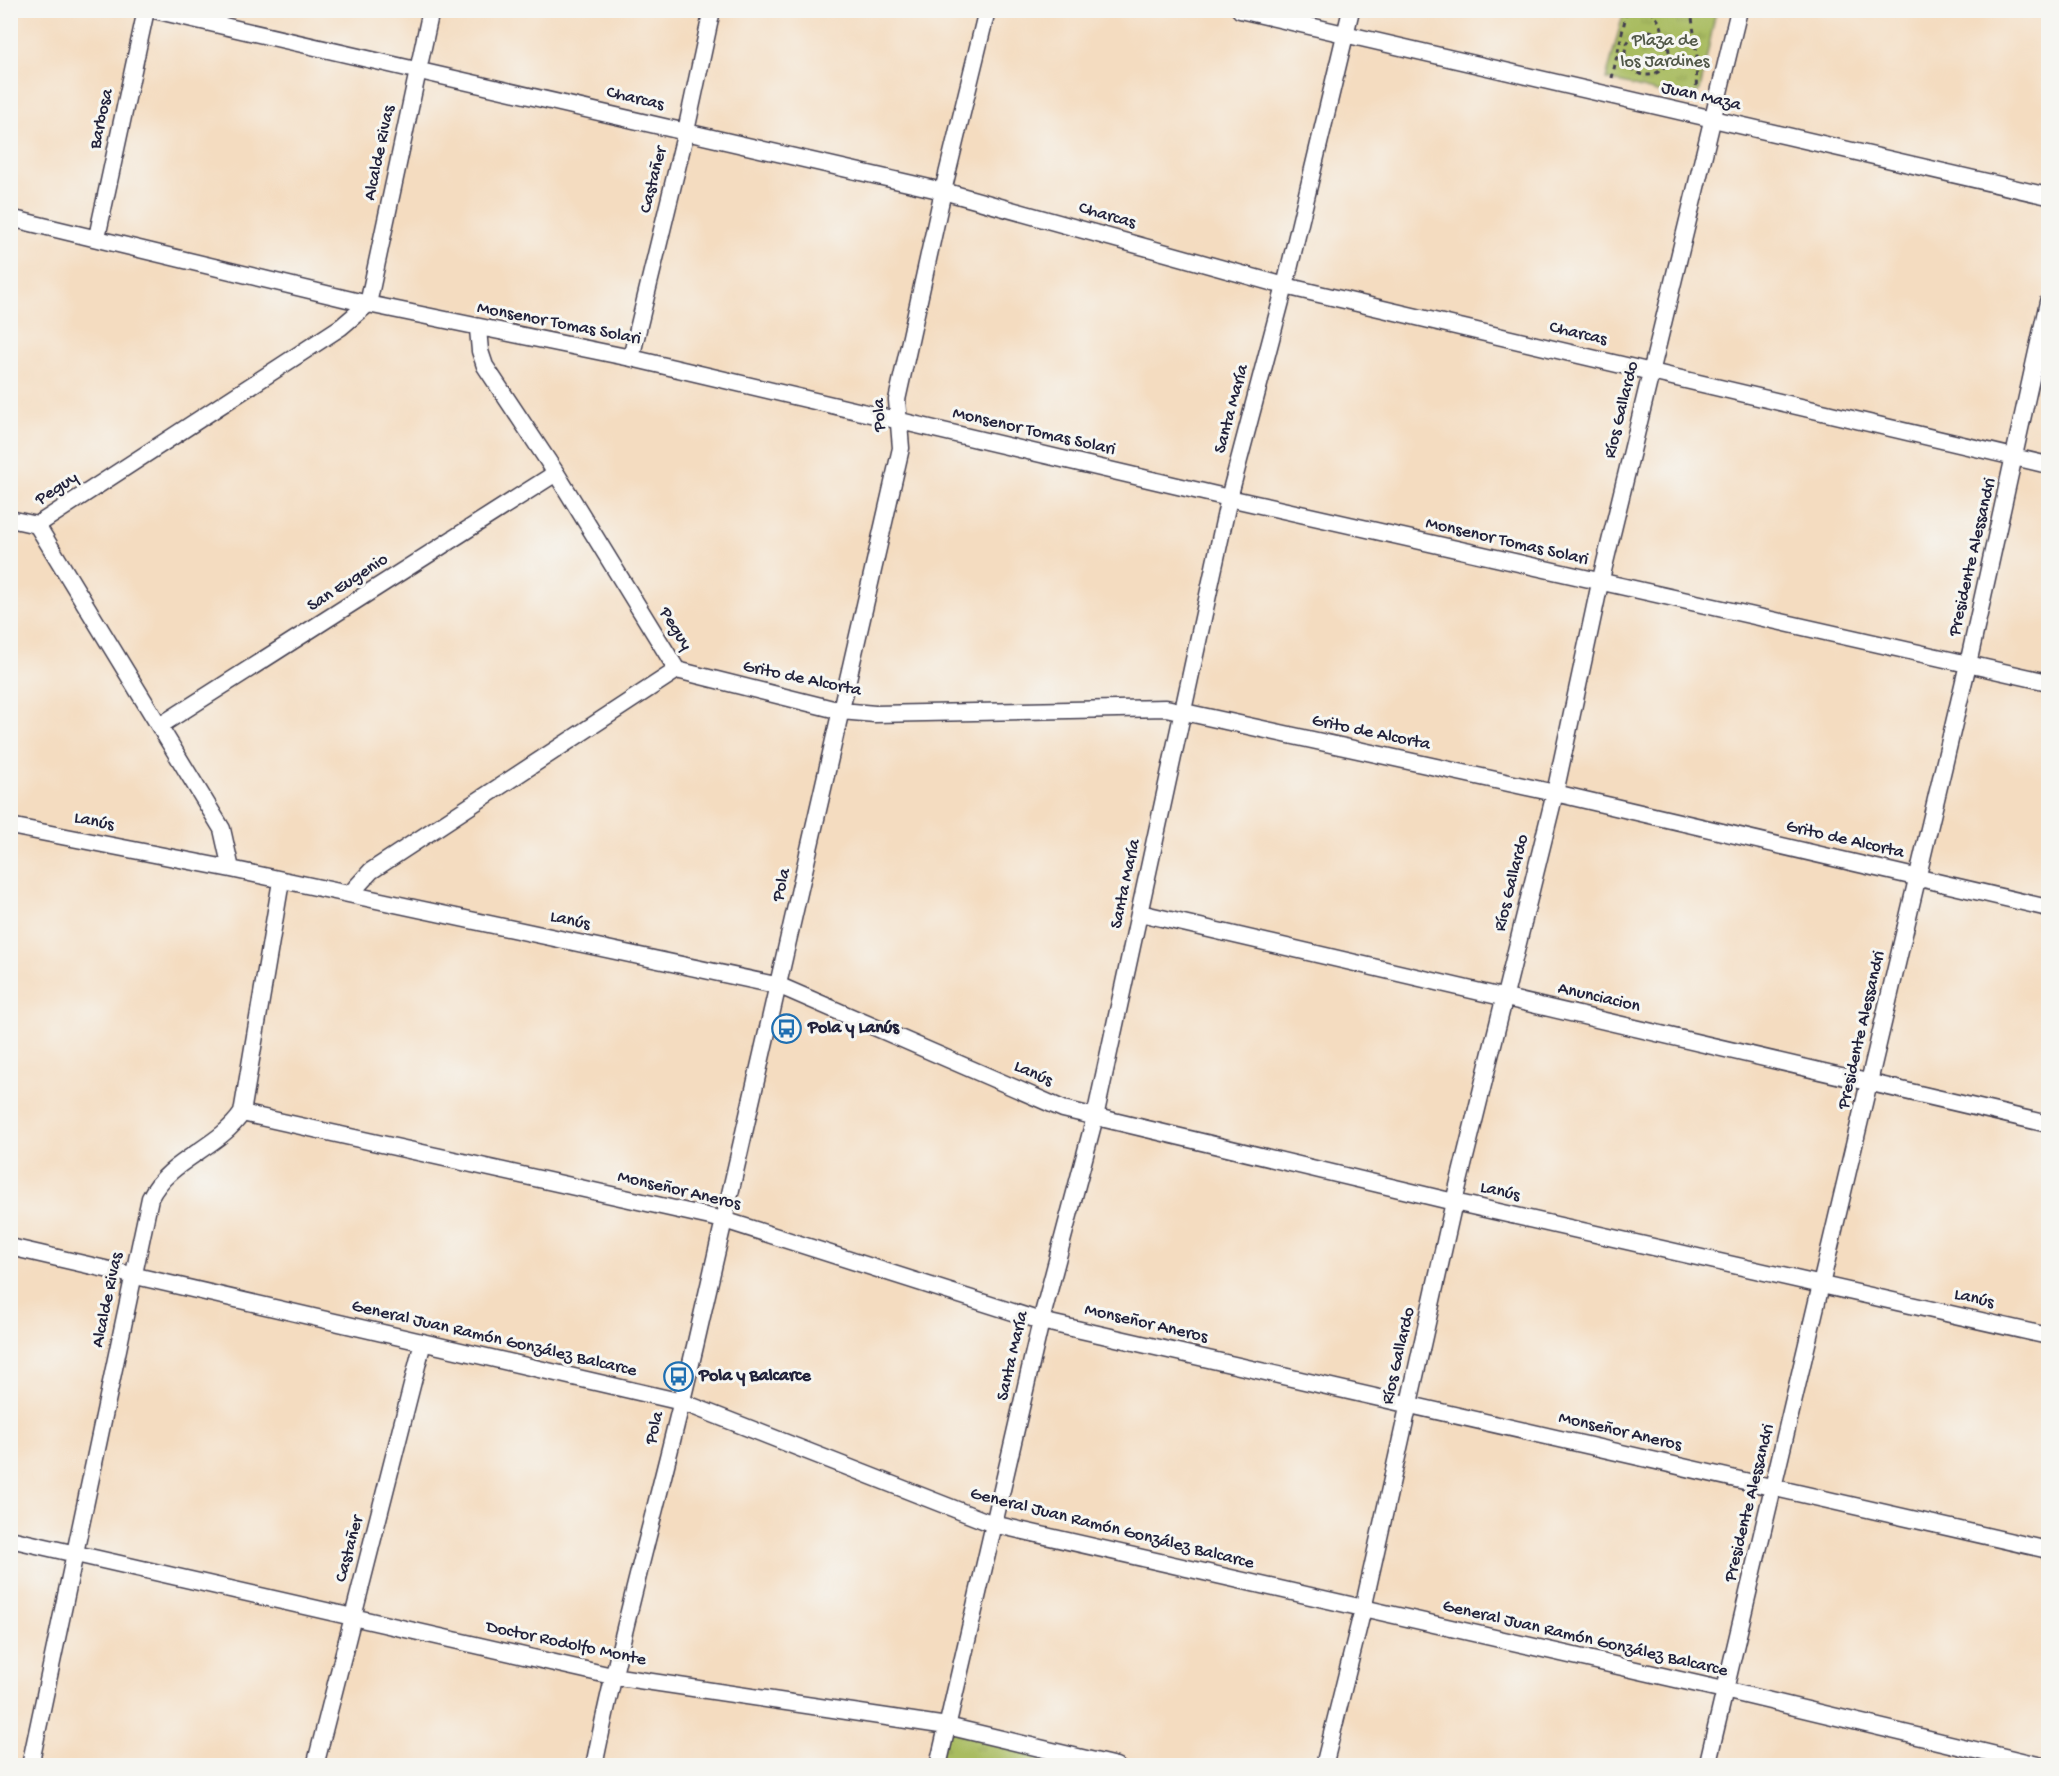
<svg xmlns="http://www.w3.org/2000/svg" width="2059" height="1776" viewBox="0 0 2059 1776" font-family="'Gochi Hand',sans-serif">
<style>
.park{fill:url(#park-tufts);stroke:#666f4e;stroke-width:1.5}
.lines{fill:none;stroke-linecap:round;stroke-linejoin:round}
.street-casing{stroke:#423e4f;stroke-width:19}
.path{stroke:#423e4f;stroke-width:3;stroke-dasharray:4.5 4.5;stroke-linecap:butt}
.street{stroke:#fff;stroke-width:16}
.labels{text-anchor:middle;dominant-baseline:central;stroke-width:6;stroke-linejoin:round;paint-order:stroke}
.park-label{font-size:18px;fill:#515848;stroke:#f6f6f2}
.street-label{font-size:18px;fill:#22223b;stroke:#f6f6f2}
.poi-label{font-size:18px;font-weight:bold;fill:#22223b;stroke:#f6f6f2;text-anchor:start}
</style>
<defs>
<pattern id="park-tufts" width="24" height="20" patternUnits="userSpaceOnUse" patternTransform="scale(1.5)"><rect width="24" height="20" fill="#a9bc60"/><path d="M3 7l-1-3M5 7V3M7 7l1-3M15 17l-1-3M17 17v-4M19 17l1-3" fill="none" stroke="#91a154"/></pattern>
</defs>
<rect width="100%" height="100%" fill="#f6f6f2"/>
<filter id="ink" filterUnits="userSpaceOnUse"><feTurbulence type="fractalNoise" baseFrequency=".0167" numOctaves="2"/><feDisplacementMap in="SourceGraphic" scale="12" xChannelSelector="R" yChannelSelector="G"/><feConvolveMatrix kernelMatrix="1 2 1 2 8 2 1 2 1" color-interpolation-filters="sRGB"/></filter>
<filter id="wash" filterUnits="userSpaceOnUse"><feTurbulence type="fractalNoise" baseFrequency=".008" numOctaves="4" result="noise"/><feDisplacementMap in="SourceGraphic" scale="24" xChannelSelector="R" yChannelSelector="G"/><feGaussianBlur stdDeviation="1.35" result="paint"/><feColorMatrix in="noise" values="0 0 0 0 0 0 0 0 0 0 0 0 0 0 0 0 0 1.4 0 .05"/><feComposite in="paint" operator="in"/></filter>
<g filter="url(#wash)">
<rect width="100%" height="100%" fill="#f4dcc0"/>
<path class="park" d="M1624,11H1716L1700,90L1688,100L1606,79Z
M947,1726L1116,1766H938Z"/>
</g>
<g filter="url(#ink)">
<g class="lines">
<defs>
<path id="street" d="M154,10L943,191L1285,286L2048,465
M1240,10L2048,196
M10,218L368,304L631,358L1229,498L2048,682
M97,237L146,10
M478,329L480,351L485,366L556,473L677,670
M631,358L686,131L712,10
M10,519L37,525
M37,525L341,327L368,304L431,10
M37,525L222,829L231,869
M677,670L841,711L875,714L1166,708L1555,793L2048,908
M161,725L556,473
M10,826L231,869L780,986L1063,1109L1454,1202L2048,1336
M350,894L371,871L677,670
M1140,913L2048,1124
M242,1113L724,1220L1041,1321L2048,1550
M10,1247L682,1402L993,1524L1724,1690L2042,1766
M10,1539L612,1676L947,1726L1116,1766
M30,1766L150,1198C168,1160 219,1148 242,1113L281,881
M315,1766L423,1342
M594,1766C623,1623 663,1484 696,1342C765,1044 832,746 901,448L897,400L943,191L987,10
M938,1766L1041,1321L1095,1117L1229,498L1285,286L1351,10
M1324,1766L1363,1609L1454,1202L1555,793L1600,583L1739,10
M1707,1766L1968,664L2048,302"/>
</defs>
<use href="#street" class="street-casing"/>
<path class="path" d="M1651,10L1660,23L1667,43
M1691,10L1697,56L1696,98
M1625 53a22 22 0 1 1 44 0a22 22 0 1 1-44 0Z
M1612,78L1626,15L1630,10"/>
<use href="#street" class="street"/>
</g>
</g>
<defs>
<symbol id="bus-ring" viewBox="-11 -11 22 22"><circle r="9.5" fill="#f6f6f2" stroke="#1f6fb2" stroke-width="1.5"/><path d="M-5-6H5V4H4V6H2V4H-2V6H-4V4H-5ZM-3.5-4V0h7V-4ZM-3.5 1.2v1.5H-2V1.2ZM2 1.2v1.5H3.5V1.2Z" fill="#1f6fb2"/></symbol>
</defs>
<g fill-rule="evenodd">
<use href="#bus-ring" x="770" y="1012" width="33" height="33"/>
<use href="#bus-ring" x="662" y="1360" width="33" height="33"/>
</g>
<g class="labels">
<g class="park-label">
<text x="1665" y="41">Plaza de<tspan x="1665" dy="21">los Jardines</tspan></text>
</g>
<g class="street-label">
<text transform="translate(1701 97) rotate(13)">Juan Maza</text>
<text transform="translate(635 99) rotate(13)">Charcas</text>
<text transform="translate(102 119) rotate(-78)">Barbosa</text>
<text transform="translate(380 153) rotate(-78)">Alcalde Rivas</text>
<text transform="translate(654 180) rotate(-76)">Castañer</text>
<text transform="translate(1107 216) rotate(16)">Charcas</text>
<text transform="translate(559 324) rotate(11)">Monsenor Tomas Solari</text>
<text transform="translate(1578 334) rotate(13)">Charcas</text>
<text transform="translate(1232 409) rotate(-75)">Santa María</text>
<text transform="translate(1622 410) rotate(-76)">Ríos Gallardo</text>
<text transform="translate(880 415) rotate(-92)">Pola</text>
<text transform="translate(1034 432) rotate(13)">Monsenor Tomas Solari</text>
<text transform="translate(57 489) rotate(-33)">Peguy</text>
<text transform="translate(1507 542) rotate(13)">Monsenor Tomas Solari</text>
<text transform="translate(1973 557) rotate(-77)">Presidente Alessandri</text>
<text transform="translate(348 583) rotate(-33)">San Eugenio</text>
<text transform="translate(675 629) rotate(58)">Peguy</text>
<text transform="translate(802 679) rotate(12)">Grito de Alcorta</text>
<text transform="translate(1371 733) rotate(12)">Grito de Alcorta</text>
<text transform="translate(94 822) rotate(11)">Lanús</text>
<text transform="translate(1845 840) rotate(13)">Grito de Alcorta</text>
<text transform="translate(1512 883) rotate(-76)">Ríos Gallardo</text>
<text transform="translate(1126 884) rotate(-78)">Santa María</text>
<text transform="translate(782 885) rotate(-77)">Pola</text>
<text transform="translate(570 921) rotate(12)">Lanús</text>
<text transform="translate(1599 998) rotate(13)">Anunciacion</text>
<text transform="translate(1862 1030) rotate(-77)">Presidente Alessandri</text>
<text transform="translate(1033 1074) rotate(24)">Lanús</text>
<text transform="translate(679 1191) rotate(13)">Monseñor Aneros</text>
<text transform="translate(1500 1192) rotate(13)">Lanús</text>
<text transform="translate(1974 1299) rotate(13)">Lanús</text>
<text transform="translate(108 1300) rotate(-78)">Alcalde Rivas</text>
<text transform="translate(1146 1324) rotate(13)">Monseñor Aneros</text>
<text transform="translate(494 1339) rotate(13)">General Juan Ramón González Balcarce</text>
<text transform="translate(1013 1356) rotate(-77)">Santa María</text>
<text transform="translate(1399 1356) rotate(-77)">Ríos Gallardo</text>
<text transform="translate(655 1428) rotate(-76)">Pola</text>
<text transform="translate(1620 1432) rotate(13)">Monseñor Aneros</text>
<text transform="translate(1750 1503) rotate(-76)">Presidente Alessandri</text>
<text transform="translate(1112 1529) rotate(14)">General Juan Ramón González Balcarce</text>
<text transform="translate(350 1549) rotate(-75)">Castañer</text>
<text transform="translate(1585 1639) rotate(13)">General Juan Ramón González Balcarce</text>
<text transform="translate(566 1644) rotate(12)">Doctor Rodolfo Monte</text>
</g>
<g class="poi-label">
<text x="808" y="1028">Pola y Lanús</text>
<text x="699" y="1376">Pola y Balcarce</text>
</g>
</g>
<rect width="2059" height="1776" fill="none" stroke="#f6f6f2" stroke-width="36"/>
</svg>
